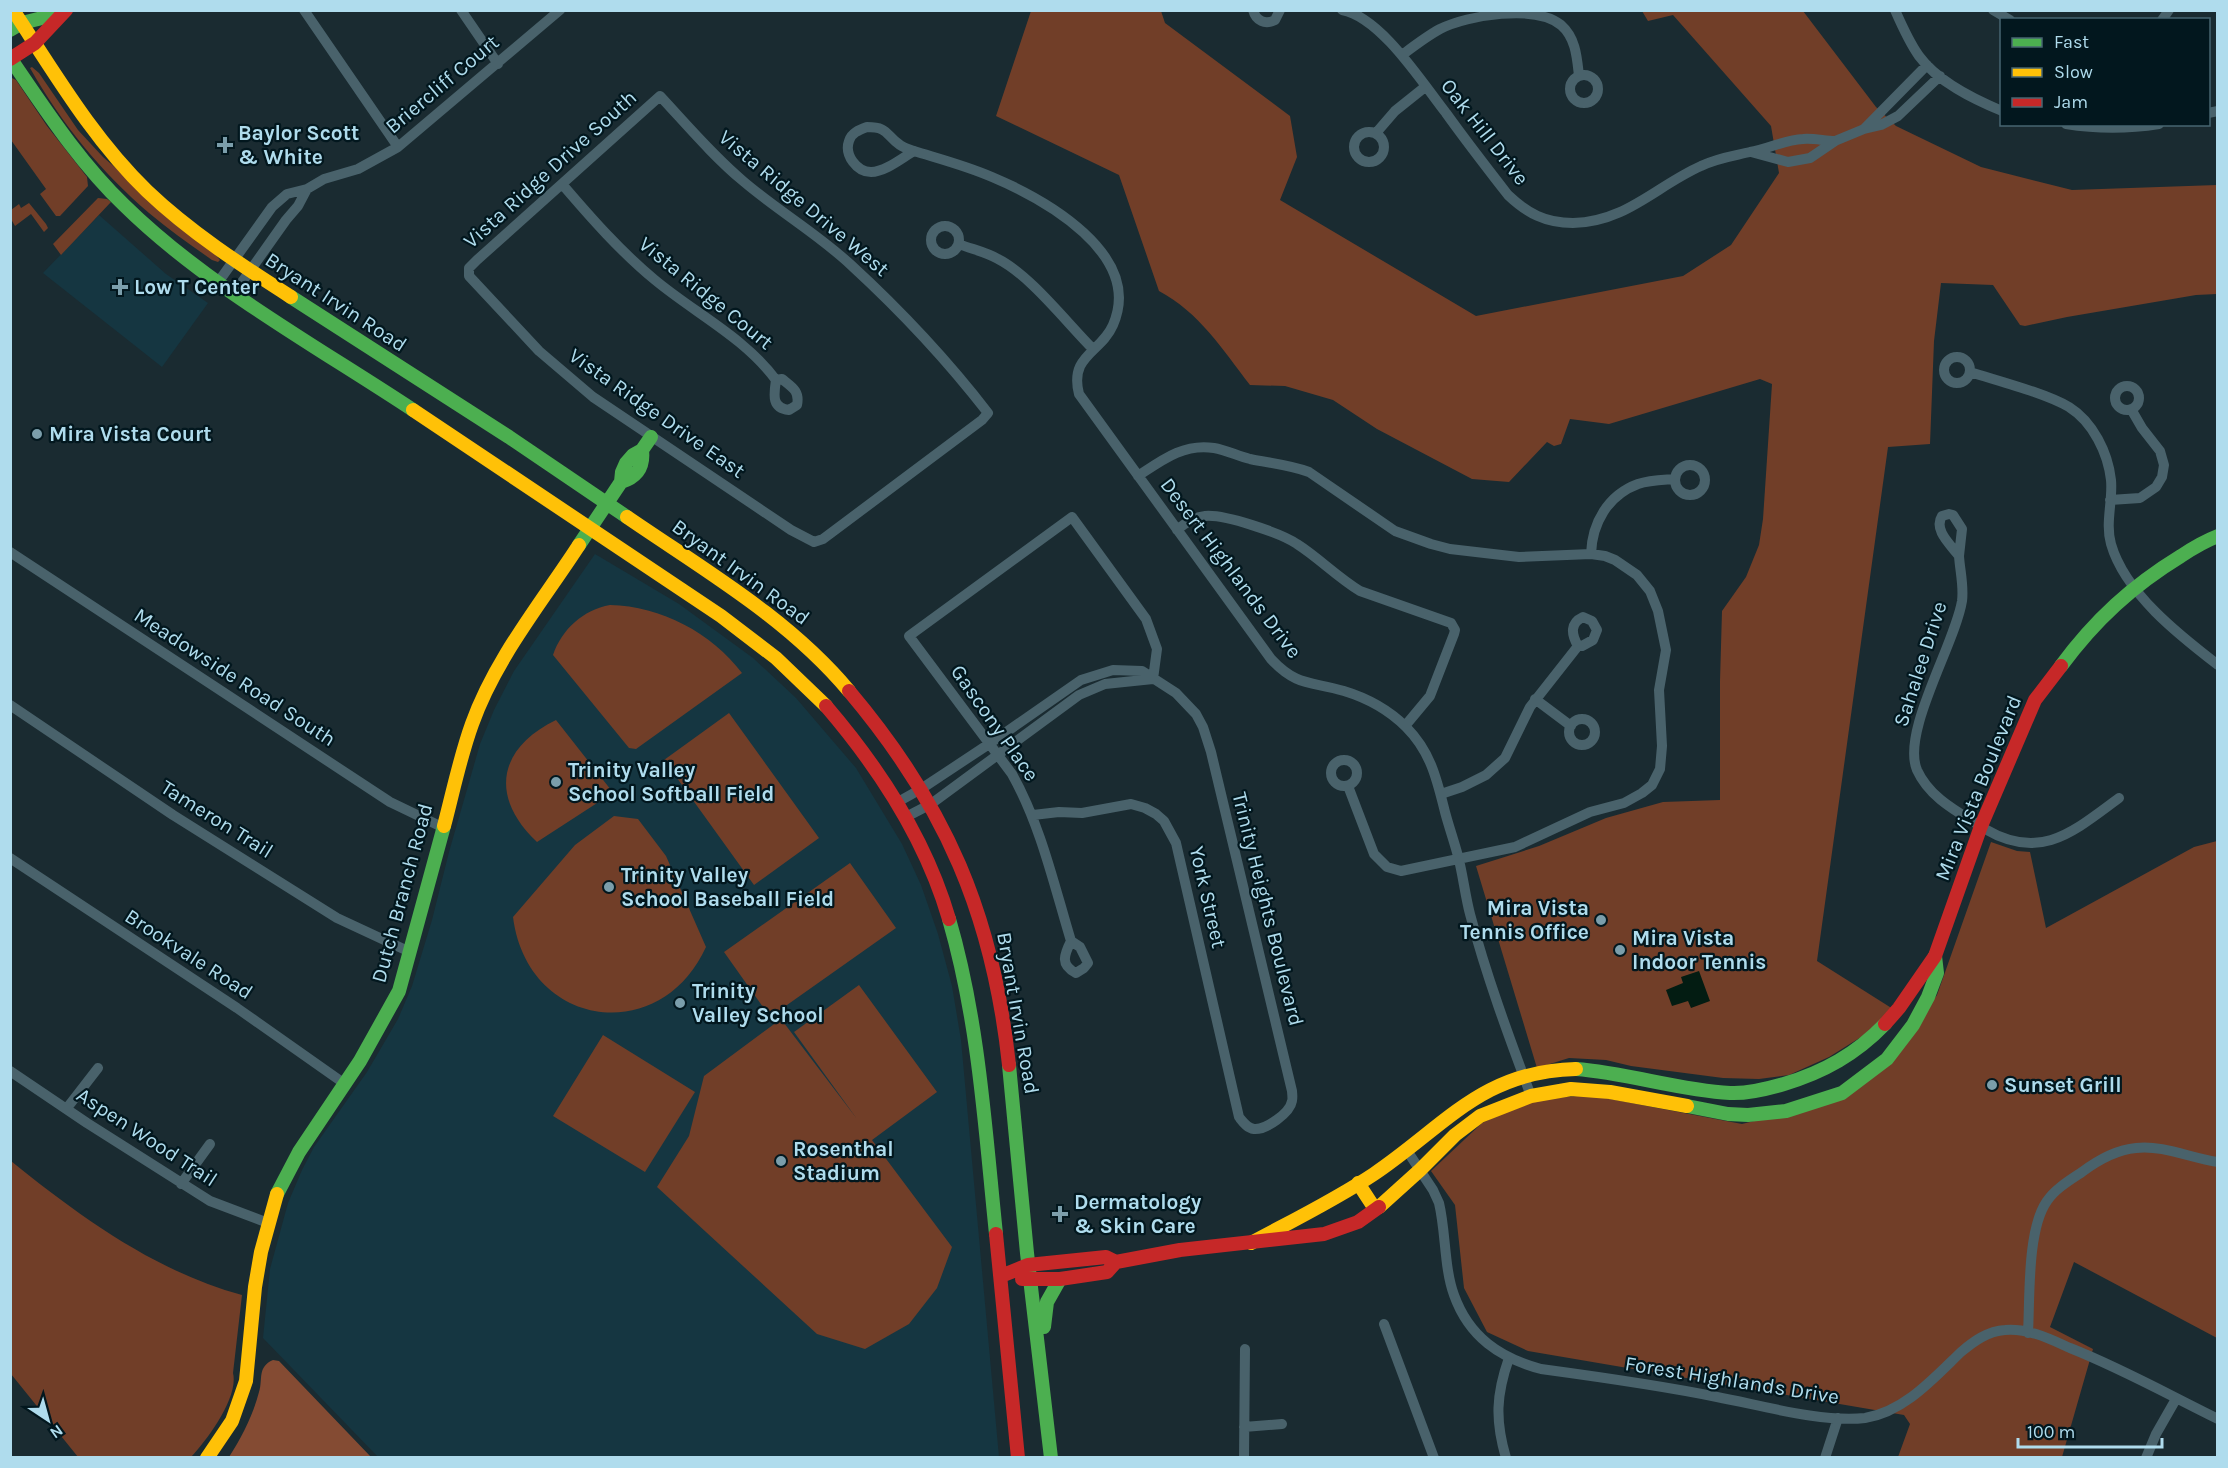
<svg xmlns="http://www.w3.org/2000/svg" width="2228" height="1468" viewBox="0 0 2228 1468" font-family="Karla,sans-serif">
<style>
.built{fill:#153641}
.green{fill:#713e28}
.forest{fill:#844b33}
.water{fill:#031c12}
.lines{fill:none;stroke-linecap:round;stroke-linejoin:round}
.street{stroke:#49626b;stroke-width:10}
.fast{stroke:#4caf50;stroke-width:14}
.slow{stroke:#ffc107;stroke-width:14}
.jam{stroke:#c62828;stroke-width:14}
.poi-dot{fill:#7b9eab;stroke:#02171e;stroke-width:2}
.labels{text-anchor:middle;dominant-baseline:central;stroke-width:4.5;stroke-linejoin:round;paint-order:stroke}
.street-label{font-size:21px;fill:#afdced;stroke:#02171e}
.poi-label{font-size:21px;font-weight:bold;fill:#afdced;stroke:#02171e;text-anchor:start}
</style>
<rect width="100%" height="100%" fill="#1a2b31"/>
<path class="built" d="M99,215L166,274L208,303L162,367L43,273Z
M595,554L679,604L753,658L796,698L856,768L902,844L921,885L938,934L952,986L961,1040L999,1457H378L263,1338L270,1269L288,1203L302,1170L314,1147L367,1072L398,1019L412,986L432,920L449,852L468,786L480,744L494,710L514,671Z"/>
<path class="green" d="M1031,11H1161L1165,23L1290,116L1297,157L1280,200L1476,316L1683,276L1731,245L1779,173L1771,126L1673,15L1648,21L1642,11H1803L1876,107L1896,126L1981,167L2072,190L2217,185V294L2196,295L2067,317L2025,326L2020,325L1993,285L1941,283L1934,341L1930,444L1888,447L1817,961L1893,1009L1877,1027L1829,1057L1789,1075L1759,1079L1723,1078L1631,1066L1606,1060L1569,1058L1537,1068L1476,866L1539,846L1606,818L1663,802L1720,800V681L1722,611L1746,577L1759,545L1763,519L1772,384L1760,379L1609,424L1570,419L1561,444L1554,446L1547,442L1509,482L1472,479L1377,429L1333,400L1285,386L1250,385C1223,350 1199,312 1159,291L1119,175L996,116Z
M32,67L39,73L78,130L103,157L213,252L220,260L218,262L212,260C191,245 169,230 149,213C101,172 61,123 30,68Z
M10,77L16,80L47,126L87,177L88,186L60,216H56L40,194L46,189L11,140Z
M98,198L107,199L111,202L61,255L53,244Z
M29,203L46,224L48,228L44,232L31,214L15,226L11,219V210L19,204L21,208Z
M610,605C661,606 712,633 742,673L636,749L629,748L553,655C562,629 583,610 610,605Z
M729,713L819,838L754,885L664,760Z
M556,720L611,790V794L537,842C489,797 498,748 556,720Z
M614,816L638,819L666,856L706,947C660,1048 527,1028 513,917L575,845Z
M2217,841V1338L2074,1262L2050,1327L2093,1349L2062,1457H1898L1910,1424L1904,1415L1528,1351L1487,1332L1464,1288L1455,1205L1431,1171L1482,1123L1530,1100L1589,1095L1742,1124L1822,1104L1887,1065L1937,995L1991,842L2017,851L2030,852L2046,928L2194,847Z
M850,863L896,928L770,1017L724,952Z
M859,985L937,1092L872,1140L952,1247L937,1288L909,1324L865,1349L817,1334L657,1187L689,1136L704,1076L781,1019L857,1119L794,1032Z
M603,1035L695,1092L645,1172L553,1116Z
M11,1161C79,1216 156,1272 242,1295L233,1373C239,1397 207,1440 191,1457H78L11,1374Z"/>
<path class="forest" d="M273,1360L279,1361L371,1457H229C242,1437 253,1415 259,1392C263,1379 257,1367 273,1360Z"/>
<path class="water" d="M1699,971L1710,1001L1691,1008L1688,1001L1672,1006L1666,990L1683,983L1681,977Z"/>
<g class="lines">
<path class="street" d="M304,10L398,147
M461,10L498,64
M1253,10C1256,21 1265,25 1275,20L1280,10
M1342,10C1381,17 1423,84 1446,113C1466,141 1487,168 1508,195C1527,213 1545,223 1573,223C1626,222 1656,186 1701,166C1717,158 1733,156 1750,152C1768,149 1784,140 1803,139C1814,138 1825,141 1835,141
M1895,10C1902,26 1909,42 1919,56C1938,82 1973,99 2002,111
M1993,10L2010,20
M2162,20L2169,10
M1402,55C1414,46 1427,36 1440,29C1468,15 1535,4 1561,25C1576,38 1577,58 1579,76
M1570 89a14 14 0 1 1 28 0a14 14 0 1 1-28 0Z
M660,96C687,125 713,156 743,181C778,211 818,234 851,265C900,310 947,360 988,413L982,420L823,539L814,542L791,530L593,397L539,351L469,276V268L477,260Z
M2208,113L2218,111
M2066,124C2097,129 2128,129 2159,124
M867,127C889,127 885,135 900,145C904,148 909,149 914,151C902,158 885,172 871,172C857,172 844,155 849,141C851,133 859,130 867,127Z
M1864,129L1927,65
M1354 147a15 15 0 1 1 30 0a15 15 0 1 1-30 0Z
M1376,133L1395,111L1425,87
M914,151C940,159 967,166 992,177C1044,199 1144,254 1113,325C1101,353 1069,355 1079,394L1271,659C1297,687 1311,681 1344,691C1367,698 1389,710 1406,727C1431,752 1437,780 1445,812C1449,827 1454,841 1458,856C1463,875 1465,895 1470,914C1486,975 1509,1037 1531,1096
M1751,152L1788,162L1810,158L1835,141L1864,129L1881,125L1898,116L1940,76
M562,184C591,218 621,252 655,280C696,314 744,337 776,380
M931 240a14 14 0 1 1 28 0a14 14 0 1 1-28 0Z
M959,244C971,249 986,252 998,259C1030,275 1067,323 1093,349
M219,281L272,207L287,194L307,189L324,179L358,169L398,147L560,10
M235,292L286,220L298,206L307,189
M1944 370a13 13 0 1 1 26 0a13 13 0 1 1-26 0Z
M1970,372C1998,381 2045,393 2069,407C2093,422 2108,453 2111,480C2113,501 2105,523 2111,544C2125,593 2179,635 2218,665
M782,379C792,387 800,391 797,405L789,410C771,408 774,394 776,380Z
M2115 398a12 12 0 1 1 24 0a12 12 0 1 1-24 0Z
M1675 480a15 15 0 1 1 30 0a15 15 0 1 1-30 0Z
M1138,476C1162,460 1184,443 1214,448C1226,450 1238,456 1250,459C1269,463 1290,465 1309,472L1395,531L1431,544L1450,549L1519,557L1591,554L1605,556L1615,560L1637,575L1650,591L1658,611L1666,650L1659,690L1662,746L1660,769L1652,785L1642,793L1624,803L1590,812L1515,847L1401,871L1387,867L1374,854L1348,786
M2110,500L2140,498L2156,487L2162,477L2164,465L2160,451L2142,428L2131,409
M1949,514L1953,515L1962,529L1959,556C1951,545 1933,530 1942,516Z
M1177,530C1185,523 1194,517 1205,516C1224,514 1281,533 1297,544C1319,558 1337,577 1360,591L1451,623L1455,630L1454,634L1430,696L1405,726
M10,552L390,802L442,827
M1591,554C1592,523 1608,495 1638,484C1650,480 1663,480 1675,479
M1959,556C1960,571 1964,586 1962,601C1955,644 1901,732 1917,770C1930,799 1960,813 1985,829C2041,862 2074,831 2119,798
M1583,617L1592,621L1597,630L1593,640L1582,646H1578C1571,634 1570,623 1583,617Z
M1535,699L1571,726
M10,705L173,815L337,918L410,952
M1569 732a13 13 0 1 1 26 0a13 13 0 1 1-26 0Z
M1331 773a13 13 0 1 1 26 0a13 13 0 1 1-26 0Z
M1441,794L1462,787L1486,775L1505,758L1530,707L1578,646
M896,803L921,789L989,744L1081,680L1113,670L1142,671L1176,693L1196,714L1203,727L1211,752L1292,1091C1292,1092 1293,1100 1292,1101C1290,1113 1266,1130 1254,1129C1247,1128 1243,1122 1239,1117L1176,843L1164,821L1156,814L1145,808L1131,804L1082,813L1059,812L1033,815
M904,818L931,804L1079,695L1105,684L1153,679
M10,858L237,1008L345,1084
M1071,941C1054,885 1041,826 1012,774L909,636L1072,517L1146,619L1157,649L1153,679
M1071,941L1080,947L1088,963L1084,968L1076,973C1060,965 1064,955 1071,941Z
M10,1071L87,1123L210,1201L268,1223
M67,1108L98,1068
M1406,1149L1433,1190L1439,1203C1446,1232 1444,1268 1454,1295C1469,1337 1500,1358 1541,1369C1600,1377 1659,1385 1717,1397C1760,1405 1822,1423 1865,1418C1904,1412 1934,1378 1961,1352C1974,1341 1988,1331 2005,1330C2028,1328 2050,1339 2070,1348C2121,1368 2169,1395 2218,1419
M181,1184L210,1144
M1384,1324L1434,1458
M2028,1333C2030,1298 2027,1229 2047,1201C2055,1189 2070,1180 2082,1172C2098,1160 2115,1150 2136,1148C2164,1145 2190,1158 2218,1162
M1244,1427L1282,1424
M1244,1458L1245,1349
M1506,1458C1495,1420 1496,1395 1509,1358
M1825,1458L1838,1418
M2146,1458L2156,1434L2176,1399"/>
<path class="fast" d="M10,30L22,23L62,13
M10,58C45,109 79,162 124,205C205,285 318,347 413,410
M291,297L509,437L627,517
M621,482C637,477 644,467 642,450
M579,545L621,482L622,472L626,463L633,455L642,450L651,437
M2061,666C2095,620 2132,586 2181,556C2193,548 2205,541 2218,536
M949,919C979,1022 985,1128 996,1234
M1009,1065L1027,1253L1051,1458
M1576,1069C1628,1073 1678,1090 1730,1093C1748,1094 1767,1089 1784,1084C1824,1072 1856,1054 1885,1024
M1687,1106L1728,1114L1748,1115L1786,1111L1842,1093L1887,1059L1913,1025L1928,997L1937,973L1935,956
M277,1194L299,1152L360,1061L399,991L444,826
M1044,1327L1047,1302L1060,1279"/>
<path class="slow" d="M13,10C54,72 93,139 147,191C190,232 241,265 291,297
M413,410L721,616L776,658L826,706
M627,517C704,570 788,618 849,691
M444,826C453,792 460,757 472,724C495,659 542,602 579,545
M1358,1183L1375,1209
M1379,1207L1420,1170L1455,1135L1480,1116L1531,1096L1571,1089L1610,1092L1687,1106
M1251,1243C1292,1221 1335,1200 1374,1174C1445,1126 1482,1071 1576,1069
M207,1458L232,1421L246,1381L255,1287L261,1252L277,1194"/>
<path class="jam" d="M10,59L35,43L66,10
M849,691C946,806 993,915 1009,1065
M826,706C880,769 926,840 949,919
M1885,1024L1899,1008L1935,956L1981,826L2035,700L2061,666
M996,1234L1018,1458
M1001,1276L1028,1265L1106,1257L1116,1262L1180,1250L1324,1234L1358,1222L1379,1207
M1022,1279H1060L1107,1272L1116,1262"/>
</g>
<g class="poi-dot">
<path d="M222 136h6v6h6v6h-6v6h-6v-6h-6v-6h6z"/>
<path d="M117 278h6v6h6v6h-6v6h-6v-6h-6v-6h6z"/>
<circle cx="37" cy="434" r="6"/>
<circle cx="556" cy="782" r="6"/>
<circle cx="609" cy="887" r="6"/>
<circle cx="1601" cy="920" r="6"/>
<circle cx="1620" cy="950" r="6"/>
<circle cx="680" cy="1003" r="6"/>
<circle cx="1992" cy="1085" r="6"/>
<circle cx="781" cy="1161" r="6"/>
<path d="M1057 1205h6v6h6v6h-6v6h-6v-6h-6v-6h6z"/>
</g>
<g class="labels">
<g class="street-label">
<text transform="translate(442 84) rotate(-40)">Briercliff Court</text>
<text transform="translate(1485 132) rotate(52)">Oak Hill Drive</text>
<text transform="translate(550 169) rotate(-42)">Vista Ridge Drive South</text>
<text transform="translate(804 203) rotate(40)">Vista Ridge Drive West</text>
<text transform="translate(706 293) rotate(39)">Vista Ridge Court</text>
<text transform="translate(336 302) rotate(33)">Bryant Irvin Road</text>
<text transform="translate(657 413) rotate(35)">Vista Ridge Drive East</text>
<text transform="translate(1231 568) rotate(53)">Desert Highlands Drive</text>
<text transform="translate(741 572) rotate(36)">Bryant Irvin Road</text>
<text transform="translate(1920 664) rotate(-72)">Sahalee Drive</text>
<text transform="translate(235 677) rotate(33)">Meadowside Road South</text>
<text transform="translate(995 723) rotate(55)">Gascony Place</text>
<text transform="translate(1978 788) rotate(-68)">Mira Vista Boulevard</text>
<text transform="translate(217 819) rotate(32)">Tameron Trail</text>
<text transform="translate(402 893) rotate(-75)">Dutch Branch Road</text>
<text transform="translate(1208 897) rotate(77)">York Street</text>
<text transform="translate(1268 909) rotate(76)">Trinity Heights Boulevard</text>
<text transform="translate(189 954) rotate(33)">Brookvale Road</text>
<text transform="translate(1018 1013) rotate(80)">Bryant Irvin Road</text>
<text transform="translate(147 1137) rotate(33)">Aspen Wood Trail</text>
<text transform="translate(1732 1380) rotate(9)">Forest Highlands Drive</text>
</g>
<g class="poi-label">
<text x="238" y="133">Baylor Scott<tspan x="238" dy="24">&amp; White</tspan></text>
<text x="134" y="287">Low T Center</text>
<text x="49" y="434">Mira Vista Court</text>
<text x="568" y="770">Trinity Valley<tspan x="568" dy="24">School Softball Field</tspan></text>
<text x="621" y="875">Trinity Valley<tspan x="621" dy="24">School Baseball Field</tspan></text>
<text x="1589" y="908" text-anchor="end">Mira Vista<tspan x="1589" dy="24">Tennis Office</tspan></text>
<text x="1632" y="938">Mira Vista<tspan x="1632" dy="24">Indoor Tennis</tspan></text>
<text x="692" y="991">Trinity<tspan x="692" dy="24">Valley School</tspan></text>
<text x="2004" y="1085">Sunset Grill</text>
<text x="793" y="1149">Rosenthal<tspan x="793" dy="24">Stadium</tspan></text>
<text x="1074" y="1202">Dermatology<tspan x="1074" dy="24">&amp; Skin Care</tspan></text>
</g>
</g>
<rect width="2228" height="1468" fill="none" stroke="#afdced" stroke-width="24"/>
<rect x="2000" y="18" width="210" height="108" fill="#02171e" stroke="#476671" stroke-width="1.5"/>
<rect x="2012" y="38" width="30" height="9" fill="#4caf50" stroke="#476671" stroke-width="1.5"/>
<text x="2054" y="48" font-size="18" fill="#afdced">Fast</text>
<rect x="2012" y="68" width="30" height="9" fill="#ffc107" stroke="#476671" stroke-width="1.5"/>
<text x="2054" y="78" font-size="18" fill="#afdced">Slow</text>
<rect x="2012" y="98" width="30" height="9" fill="#c62828" stroke="#476671" stroke-width="1.5"/>
<text x="2054" y="108" font-size="18" fill="#afdced">Jam</text>
<g transform="translate(48 1420) rotate(144)" stroke="#02171e" stroke-width="4.5" paint-order="stroke">
<path d="M0-4.5L10 22L0 15L-10 22Z" fill="#afdced"/>
<text y="-9" font-size="16" font-weight="bold" text-anchor="middle" fill="#afdced">N</text>
</g>
<path d="M2018 1438v9h144v-9" fill="none" stroke="#afdced" stroke-width="3"/>
<text x="2027" y="1438" font-size="18" fill="#afdced" stroke="#02171e" stroke-width="4.5" paint-order="stroke">100 m</text>
</svg>
